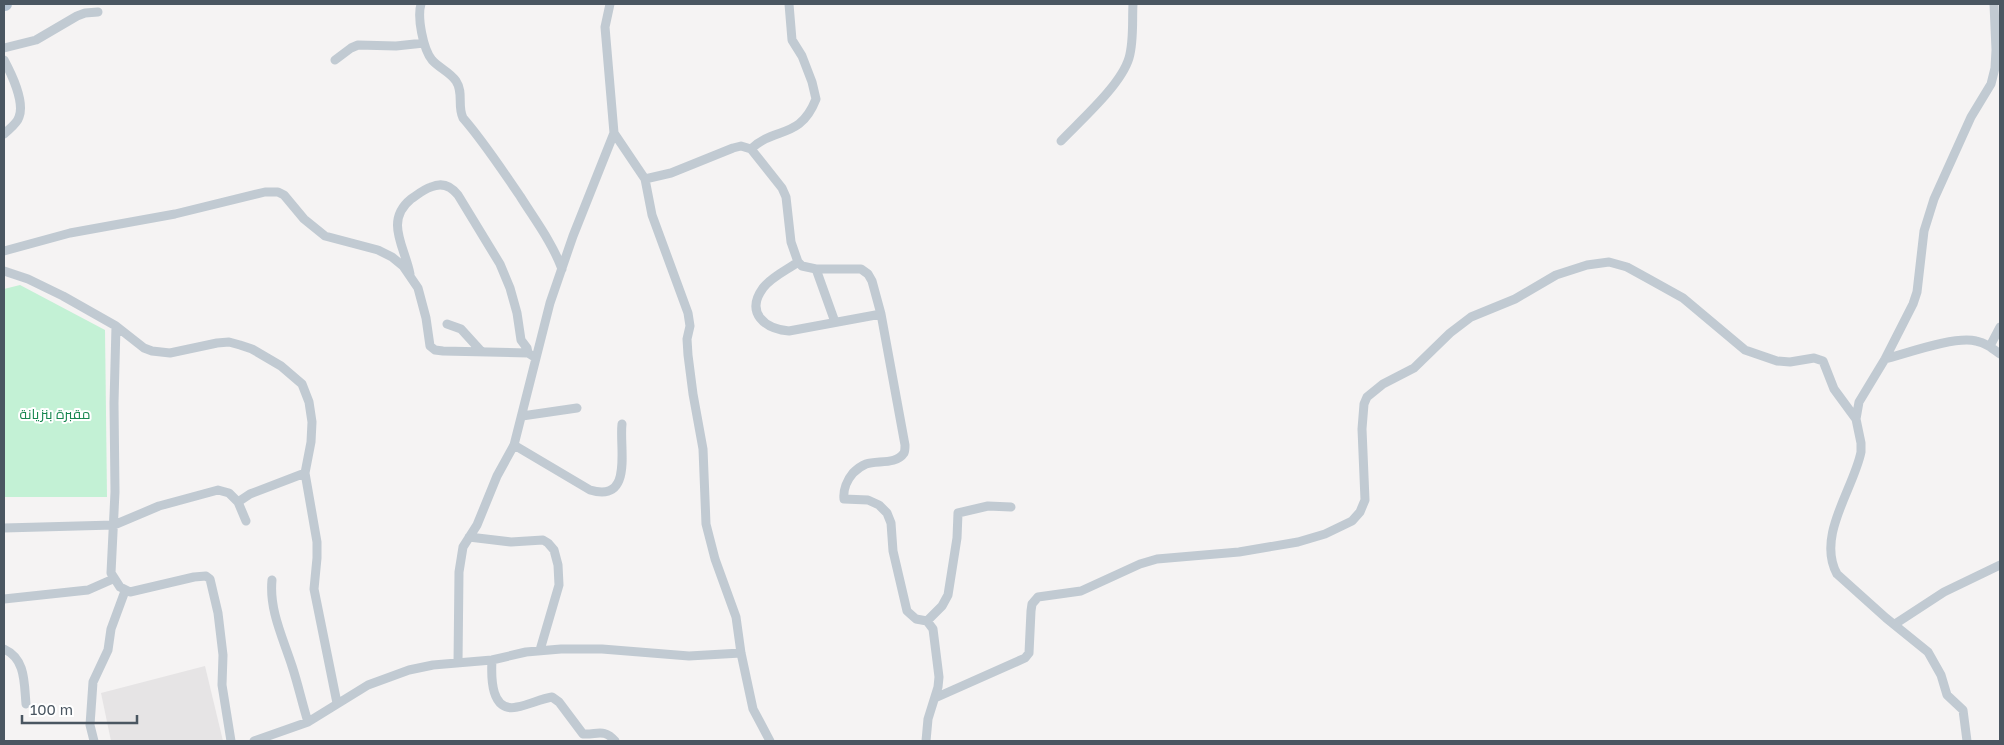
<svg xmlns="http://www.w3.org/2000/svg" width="2004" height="745" viewBox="0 0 2004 745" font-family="'Golos Text',Cairo,sans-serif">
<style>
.education{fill:#e6e4e5}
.green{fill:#c3f1d5}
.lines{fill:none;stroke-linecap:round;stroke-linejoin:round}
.minor{stroke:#c1cad2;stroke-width:9}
.primary{stroke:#b3c2d1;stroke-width:14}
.labels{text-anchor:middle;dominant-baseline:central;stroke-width:4;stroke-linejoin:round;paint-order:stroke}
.park-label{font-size:14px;fill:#17864f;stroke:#fff}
</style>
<rect width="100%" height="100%" fill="#f5f3f3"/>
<path class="education" d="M205,666L223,741H111L101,693Z"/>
<path class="green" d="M20,285L105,330L107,497H4V289Z"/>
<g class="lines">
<path class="minor" d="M421,4C417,17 423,49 432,60C439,68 450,72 456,81C464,93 457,106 463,118C484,142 502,170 520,196C535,220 552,242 562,269
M4,48L36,40L77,16L85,13L98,12
M4,60C11,73 25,102 19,117C17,124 9,129 4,134
M335,60L351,48L358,45L396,46L424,43
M614,133L645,179L652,215L688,313L690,326L687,339L688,355L693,394L703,449L706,524L715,559L736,617L741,653L753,709L770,741
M1061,141C1081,120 1121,85 1129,58C1134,41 1132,21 1133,4
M751,149C775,126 800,140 816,99L812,82L802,56L792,40L789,4
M645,179L671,173L733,148L741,146L751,149L782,188L786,197L791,242L798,262L802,266L816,269H861L868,274L872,281L881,314L905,445C905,448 905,451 904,453C896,465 877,460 866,464C861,466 857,469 853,473C847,480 843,490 844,499L868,500L879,505L887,513L891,523L893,551L907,611L916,619L927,621L933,629L939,677L938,687L928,719L926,741
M4,251L70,233L175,214L265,192H278L284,195L304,219L325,236L378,250L392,257L403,266L418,288L426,318L430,346L435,350L443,351L528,353L536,358
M798,262C787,270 771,277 763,288C745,313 765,329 789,331L881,314
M816,269L835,322
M4,271L28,279L63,296L116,326L144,348L152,351L170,353L217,343L229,342L240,345L252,349L281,366L302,384L309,402L312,422L311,442L305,473L317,542V558L314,589L337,703
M410,274C405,247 384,221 411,199C417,195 424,189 431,187C442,182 451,186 458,195L500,264L510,288L517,313L521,340L527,348L528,353
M447,324L461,329L481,351
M116,326L114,403L115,492L111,573L120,587L130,592L194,577L206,576L210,579L218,613L223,655L222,685L231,741
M1990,346L2000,327
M1885,359C1908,353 1954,336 1976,341C1986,343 1992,348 2000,354
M522,416L577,408
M514,445L590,490C634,503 619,448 622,424
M238,502L250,494L305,473
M4,528L114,525L159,506L218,490L229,493L238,502L246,521
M469,537L511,542L543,540L548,543L554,550L558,565L559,585L540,650
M272,580C269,610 283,638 292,666C298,684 302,703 308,722
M4,599L88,590L113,579
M927,621L942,606L948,595L957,538L958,513L988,506L1011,507
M1895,624L1944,592L2000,565
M4,649C26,659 24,683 26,704
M492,660C491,678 491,713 517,707C529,705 540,699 552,697L559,702L583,734C597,735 604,728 615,741
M458,663L459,572L463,547L477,525L497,476L514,445L550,303L573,236L614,133L605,27L610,4
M935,698L1025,658L1029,653L1031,611L1032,604L1038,597L1081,591L1140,564L1157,559L1239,552L1298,542L1325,534L1352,521L1360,512L1365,500L1362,429L1364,404L1367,397L1383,384L1414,368L1450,333L1471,317L1515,299L1556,275L1587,265L1609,262L1627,267L1647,278L1683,298L1745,350L1777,361L1790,362L1814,358L1823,361L1834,389L1856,419
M94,741L90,725L93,682L108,650L111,629L125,591
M254,741L308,722L368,685L409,670L433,665L492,660L526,652L561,649H602L689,656L741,653
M1967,741L1963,710L1947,695L1941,675L1928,652L1886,618L1837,574C1816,536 1854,488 1861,452V443L1856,419L1859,402L1885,359L1913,304L1917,292L1924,231L1934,199L1971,117L1991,84L1995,68L1996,50L1994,4"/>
<path class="primary" d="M4,4H5"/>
</g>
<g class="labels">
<g class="park-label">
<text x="55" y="413">مقبرة بنزيانة</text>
</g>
</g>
<rect width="2004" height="745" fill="none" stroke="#4a5661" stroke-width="10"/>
<path d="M22 715v8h115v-8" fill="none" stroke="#4a5661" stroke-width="2.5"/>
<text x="30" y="715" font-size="15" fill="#4a5661" stroke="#ffffff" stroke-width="4" paint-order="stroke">100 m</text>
</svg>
